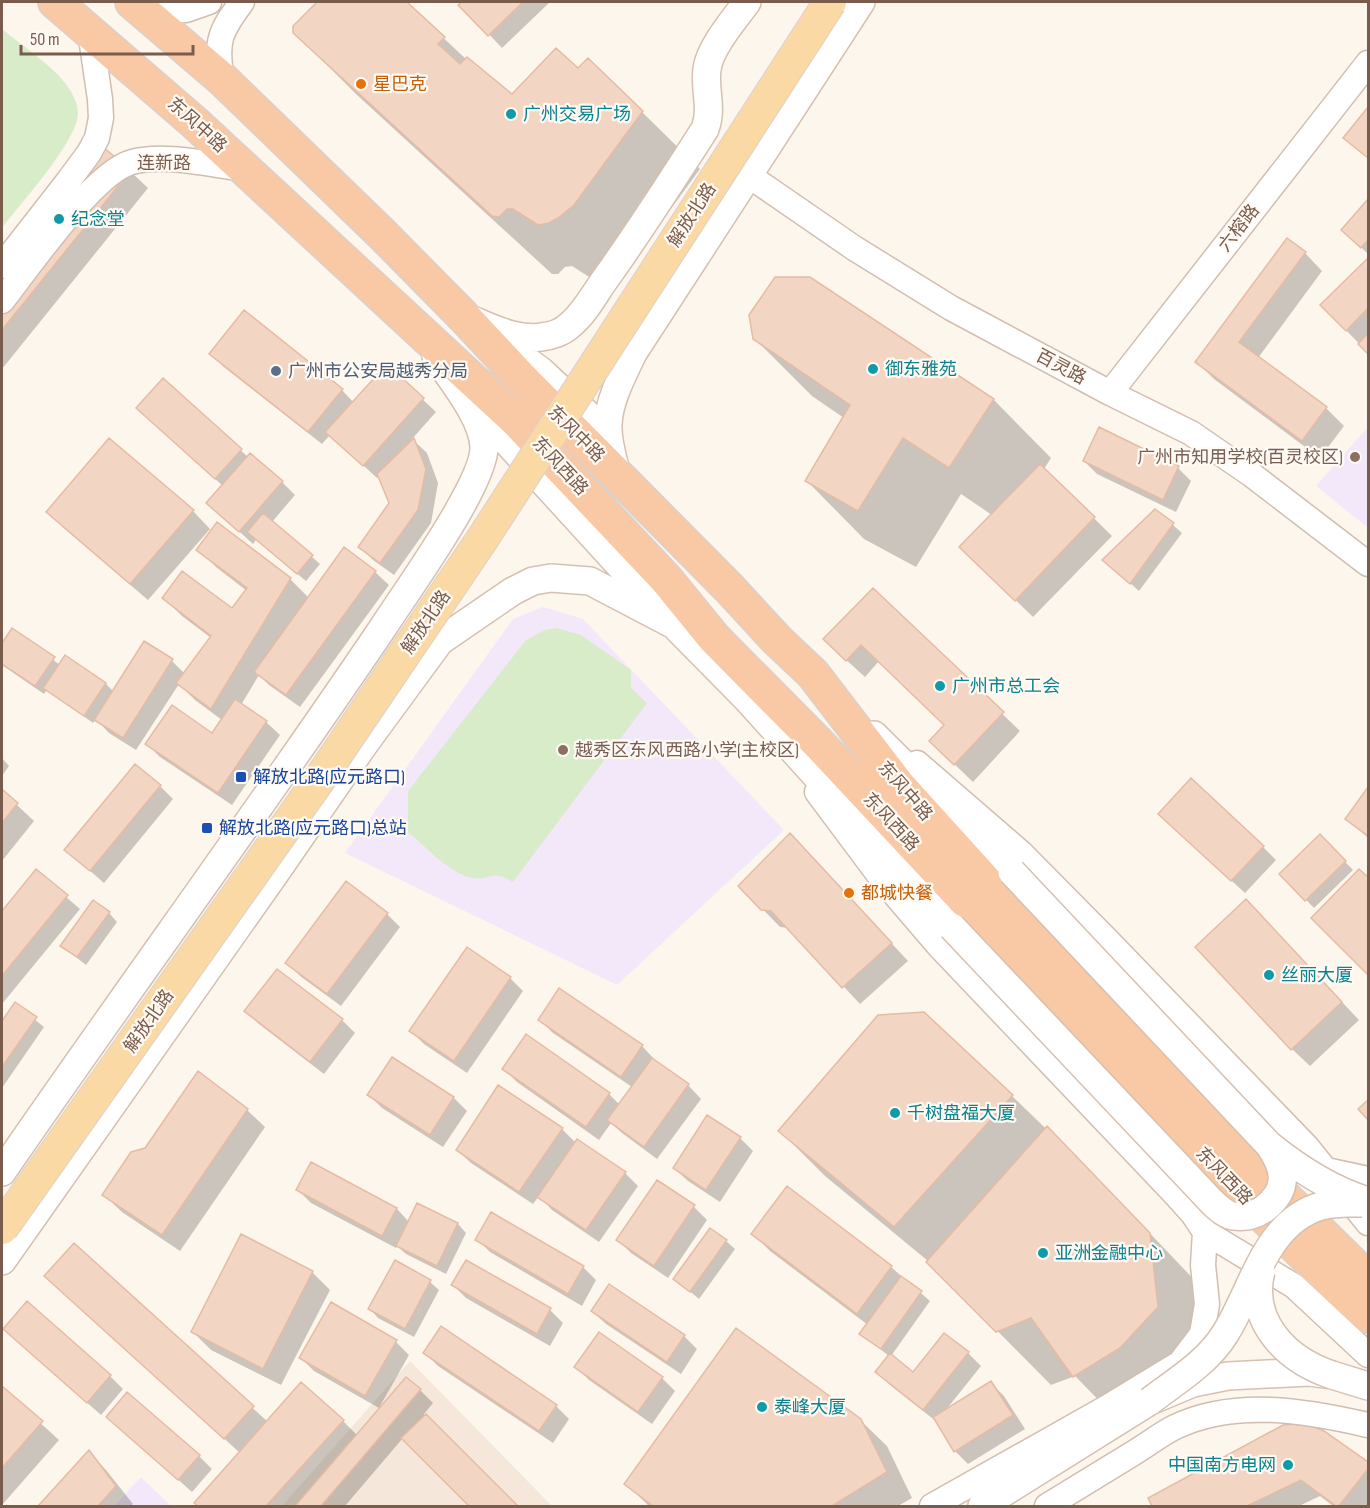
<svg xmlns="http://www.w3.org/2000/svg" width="1370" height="1508" viewBox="0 0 1370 1508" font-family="'Sofia Sans Condensed','Noto Sans SC',sans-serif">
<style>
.residential{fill:#f5e8da}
.education{fill:#f3e8fa}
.green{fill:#d8ecc9}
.shadow{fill:#0003}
.building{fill:#f3d5c3;stroke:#e6bba3;stroke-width:1.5}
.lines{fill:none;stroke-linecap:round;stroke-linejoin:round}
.tertiary-casing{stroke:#d1beb0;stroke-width:27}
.secondary-casing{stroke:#d6c0b0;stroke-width:30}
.trunk-casing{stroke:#dad1cd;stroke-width:36}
.tertiary{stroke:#fff;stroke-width:24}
.secondary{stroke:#fff;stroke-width:27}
.trunk{stroke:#f9c8a4;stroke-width:33}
.secondary-bridge-casing{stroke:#d6c0b0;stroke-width:30;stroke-linecap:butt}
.primary-bridge-casing{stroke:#dad1cd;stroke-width:34;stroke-linecap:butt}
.secondary-bridge{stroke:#fff;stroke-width:27}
.primary-bridge{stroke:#fbd9a5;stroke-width:32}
.food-dot{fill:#e8710a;stroke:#fffaf3;stroke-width:2}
.culture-dot{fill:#0f9aa8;stroke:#fffaf3;stroke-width:2}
.service-dot{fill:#5c6f8a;stroke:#fffaf3;stroke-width:2}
.education-dot{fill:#8d6e63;stroke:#fffaf3;stroke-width:2}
.transit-dot{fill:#1a4fb4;stroke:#fffaf3;stroke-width:2}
.labels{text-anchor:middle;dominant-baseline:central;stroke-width:4.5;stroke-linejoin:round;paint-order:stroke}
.food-label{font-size:18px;fill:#c56008;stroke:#fffaf3;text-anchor:start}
.culture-label{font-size:18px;fill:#0d838f;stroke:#fffaf3;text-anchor:start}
.street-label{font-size:18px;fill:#7a5c4d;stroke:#fffaf3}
.service-label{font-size:18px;fill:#4e5e75;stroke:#fffaf3;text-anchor:start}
.education-label{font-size:18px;fill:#785e54;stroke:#fffaf3;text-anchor:end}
.transit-label{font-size:18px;fill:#164399;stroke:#fffaf3;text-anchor:start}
</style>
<rect width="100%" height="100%" fill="#fdf6ec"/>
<path class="residential" d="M410,1361L552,1506H282Z"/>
<path class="education" d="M1368,427V526L1367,527L1316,486Z
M543,607L583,619L784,830L617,985L345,853L513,619Z
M141,1477L171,1506H114Z"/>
<path class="green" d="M2,29C21,45 55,67 68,87C73,94 78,104 78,113C78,141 20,204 2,228Z
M557,628L581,635L631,670V688L647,703L513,882C490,869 492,881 473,878C451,875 424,845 408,832V791L526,640L545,630Z"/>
<path class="shadow" d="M318,2H405L467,60L512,96L578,70L642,112L700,169L632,262L597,282L572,266L565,267L558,274H552L356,94L294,32V26Z
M465,2H550L502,48L461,5Z
M1368,109V158L1345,137Z
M130,171L148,188L2,369V251Z
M1368,202V254L1343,230Z
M1305,253L1322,271L1258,358L1327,409L1344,426L1320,458L1214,379L1197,362Z
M1368,260V353L1322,305Z
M809,278L994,400L1051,458L1044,469L1112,536L1033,617L961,547L992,515L961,494L916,567L864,539L807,481L844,418L812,396L754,338Z
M211,354L342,390L354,403L387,366L436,412L412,439L427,453L438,483L431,523L394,575L373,560L360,547L391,504L379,476L377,478L330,435L322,444L224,367Z
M163,380L248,457L282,482L295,495L272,522L320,564L306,581L256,540L253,544L208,503L223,486L151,421Z
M1100,429L1178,468L1191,481L1176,512L1097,474L1084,461Z
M1156,510L1182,533L1139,591L1104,560Z
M193,511L210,529L148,600L65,529L48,512Z
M198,549L290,579L309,598L375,572L389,585L300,707L269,685L259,675L241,705L266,722L280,735L232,805L160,757L147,744L213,735L222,720L195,700L179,684L136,750L109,733L96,719L93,723L47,690L44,694L2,665V646L12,630L60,665L106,684L114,692L172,661L185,674L211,638L182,616L164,598L232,610L247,591L216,567Z
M873,590L1020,731L973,782L949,759L946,726L879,661L865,677L843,657Z
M2,758L9,766L2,776Z
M160,786L173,799L104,883L66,850Z
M1368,790V838L1347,818Z
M2,791L34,821L2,861Z
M1173,827L1263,847L1276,860L1245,893Z
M1320,836L1353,870L1314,908L1281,874Z
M808,853L908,961L860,1004L789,928L780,927L740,886Z
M36,871L80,909L2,1004V913Z
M1360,871L1368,879V973L1313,918Z
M109,913L117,922L86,965L62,946Z
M387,914L400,927L341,1006L300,976L287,962Z
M1264,919L1359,1020L1310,1066L1292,1049Z
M467,949L510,978L523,991L467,1073L424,1044L411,1031Z
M277,971L342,1020L355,1033L324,1074L259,1024L246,1011Z
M15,1004L44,1027L2,1088V1024Z
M540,1020L642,1046L655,1060L654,1061L688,1085L701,1099L657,1159L622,1133L611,1123L599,1140L517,1082L503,1068L609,1094L620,1105L632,1087L553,1033Z
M393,1059L454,1098L467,1111L443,1147L382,1108L369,1095Z
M1012,1096L1101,1182L1203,1289L1212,1362L1128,1430L1075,1376L1051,1385L928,1261L825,1176L780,1131Z
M247,1110L265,1127L180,1251L122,1212L104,1195Z
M562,1129L576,1143L625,1173L638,1186L599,1242L552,1210L539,1196L533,1204L471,1163L457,1150Z
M740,1138L753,1151L720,1202L688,1181L674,1168Z
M312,1164L397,1209L409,1222L418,1205L458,1224L466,1233L446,1274L406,1254L397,1246L396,1248L311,1203L298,1190Z
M658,1182L694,1207L707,1220L668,1278L631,1253L618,1240Z
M787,1188L891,1267L930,1301L891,1356L914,1374L968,1353L981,1366L945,1411L991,1383L1004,1396L1025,1429L968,1464L955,1451L937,1422L890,1385L877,1371L889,1356L861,1334L868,1325L770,1251L753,1234Z
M477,1239L583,1267L596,1280L582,1306L490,1252Z
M726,1241L735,1249L699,1299L675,1279Z
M74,1245L268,1422L343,1421L358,1436L420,1390L433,1403L424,1414L516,1506H471L403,1438L345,1506H200L196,1503L240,1453L46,1276Z
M312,1272L330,1290L281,1385L211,1350L193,1332Z
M430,1282L439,1290L414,1337L378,1318L370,1309Z
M453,1285L550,1310L563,1323L550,1346L466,1298Z
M592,1311L684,1336L697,1349L681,1374L606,1324Z
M599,1334L662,1378L675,1391L652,1424L589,1380L576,1367Z
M18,1342L110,1376L123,1389L101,1415Z
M396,1342L409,1355L379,1408L314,1371L301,1358Z
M425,1353L556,1406L569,1419L553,1443L438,1366Z
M2,1388L59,1440L2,1505Z
M108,1417L199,1456L212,1469L192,1492Z
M860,1420L887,1446L912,1498L898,1506H649L626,1484Z
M1323,1432L1368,1464V1506H1333L1320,1496L1299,1506H1154L1150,1498Z
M89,1452L106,1470L133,1504L131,1506H40Z"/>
<path class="building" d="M317,2H407L445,37L438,44L460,64L467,57L512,94L556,48L578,68L588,58L643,111L574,205L558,218L549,223L538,225L513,209H507L499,217L492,216L293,33V26Z
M462,2H523L488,36L458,5Z
M1368,107V158L1343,138Z
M92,138L131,170L2,330V249Z
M1368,199V240L1361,248L1341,230Z
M1287,238L1306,252L1239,342L1327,407L1302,441L1195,362Z
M1368,258V308L1346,331L1320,305Z
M775,277H810L994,399L949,468L903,438L858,511L805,481L850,405L753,339L749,315Z
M244,310L343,389L308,432L209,354Z
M1368,333V354L1358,344Z
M387,364L424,398L363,466L325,432Z
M163,378L242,449L215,479L136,408Z
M1099,427L1179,466L1163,500L1083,461Z
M109,438L194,510L130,584L46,512Z
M414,438L426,469L418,510L380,563L358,547L389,503L377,474Z
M250,453L283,481L239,532L206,503Z
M1040,464L1095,517L1015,601L959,547Z
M1155,509L1174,523L1130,584L1102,560Z
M263,513L313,555L297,574L247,532Z
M217,522L291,578L211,709L176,683L211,636L162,598L182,571L232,608L247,588L196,550Z
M344,547L376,571L286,695L254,672Z
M873,588L1004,712L954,765L929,741L944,725L861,645L846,661L823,639Z
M12,628L55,657L35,686L2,664V643Z
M144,641L173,659L123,738L94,720Z
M65,655L106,683L84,716L43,688Z
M235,699L267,721L218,793L145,744L172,705L212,733Z
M135,764L161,785L90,871L64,850Z
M1191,778L1264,846L1231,881L1158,814Z
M1368,787V836L1345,819Z
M2,789L18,803L2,823Z
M790,833L892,943L842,988L771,911L761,910L738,886Z
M1320,834L1346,861L1305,901L1279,874Z
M36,869L68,895L2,976V911Z
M1359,869L1368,877V975L1311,918Z
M346,881L388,913L327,994L285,963Z
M1246,899L1342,1002L1291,1050L1195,947Z
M93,900L110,912L77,957L60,946Z
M467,947L511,977L454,1061L409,1031Z
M277,969L343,1019L310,1062L244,1011Z
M559,988L643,1045L621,1077L538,1020Z
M15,1002L37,1017L2,1067V1021Z
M924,1012L1013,1095L894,1227L778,1131L878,1015Z
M526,1034L610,1093L586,1127L502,1069Z
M392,1057L454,1097L430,1135L367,1095Z
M652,1058L689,1084L644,1147L607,1120Z
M198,1071L248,1109L162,1235L102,1195L131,1152L145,1148Z
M498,1085L563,1128L519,1192L456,1150Z
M1368,1100V1120L1358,1109Z
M707,1115L741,1137L706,1190L673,1168Z
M1047,1126L1150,1233L1158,1307L1120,1348L1073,1377L1031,1318L996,1332L926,1262Z
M577,1139L626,1172L586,1230L537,1197Z
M311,1162L397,1208L382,1236L296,1190Z
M657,1180L695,1205L654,1266L616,1240Z
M787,1186L892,1266L857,1314L751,1234Z
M417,1203L458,1223L437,1266L396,1246Z
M491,1212L584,1266L568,1294L475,1240Z
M710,1228L727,1240L690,1292L673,1279Z
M241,1234L313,1271L263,1369L191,1332Z
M74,1243L254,1406L224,1439L44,1276Z
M395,1260L431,1280L405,1329L368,1309Z
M466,1260L551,1308L537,1334L451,1285Z
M901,1276L922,1291L881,1349L859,1334Z
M609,1284L685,1335L667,1362L591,1311Z
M27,1301L111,1375L87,1403L3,1329Z
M331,1302L397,1340L365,1396L299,1358Z
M441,1326L557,1405L539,1431L423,1353Z
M736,1328L861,1419L887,1472L832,1506H653L624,1484Z
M599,1332L663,1377L638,1412L574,1367Z
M944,1333L969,1352L923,1410L875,1372L890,1353L913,1372Z
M406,1377L421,1389L321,1506H298L296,1505Z
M991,1381L1013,1415L954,1452L933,1417Z
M301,1382L344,1420L266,1506H198L194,1503Z
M2,1386L43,1421L2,1468Z
M127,1392L200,1455L178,1480L106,1417Z
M426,1414L518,1506H469L401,1438Z
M1306,1423L1324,1431L1368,1462V1469L1339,1506H1336L1301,1480L1247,1506H1152L1148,1498L1283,1425Z
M89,1450L116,1486L98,1506H38Z"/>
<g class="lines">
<defs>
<path id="tertiary" d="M137,2L156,10H186L209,2
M222,79C215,42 220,31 242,2
M748,175L854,248L951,308L1110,393L1191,433L1252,475L1368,564
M2,266L69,180L89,153L97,138L101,118L100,99L90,31
M2,301C28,268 94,172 132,162C165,153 211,165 245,169
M1110,393L1368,63
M917,763L1021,853L1108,941L1307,1147L1368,1223
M817,792L885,883L939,946L1175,1194L1193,1214L1205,1232L1294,1286L1368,1355
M1326,1170L1368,1179
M932,1506L1106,1408L1180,1363L1202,1334L1207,1304L1203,1265L1205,1232
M1047,1506C1075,1489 1104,1471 1132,1454C1147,1445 1161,1434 1175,1427C1235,1398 1307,1411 1368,1425"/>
<path id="secondary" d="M467,318C491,327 515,341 541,337C551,336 563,332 570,325C585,313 595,293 606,278C641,229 673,179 705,129C713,108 704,90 707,69C710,47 734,20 747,2
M496,338L541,371L586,413L598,429L607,449
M478,407L506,441L674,625L747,699L952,927
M617,475C613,459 607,441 608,424C609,400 623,374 633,353L861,2
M874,735L1012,872
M2,1172C128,989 260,810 384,626C406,592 485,483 484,447C483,418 452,381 436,357
M2,1261L274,875L363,746L440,641L513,591L533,581L551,578L590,581L674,625L715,639
M982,1506L1150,1401L1193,1383L1228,1376L1309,1372L1332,1375L1368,1386"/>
<path id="trunk" d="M55,2L195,123L518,422L667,580L715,639L821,746L1237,1191L1368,1316
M132,2L222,79L382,234L463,316L519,376L730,589L776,639L813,674L898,785L994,891L1257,1170L1368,1279"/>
</defs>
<use href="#tertiary" class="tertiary-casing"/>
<use href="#secondary" class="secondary-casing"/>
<use href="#trunk" class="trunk-casing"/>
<use href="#tertiary" class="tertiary"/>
<use href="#secondary" class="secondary"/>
<use href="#trunk" class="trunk"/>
<defs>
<path id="secondary-bridge" d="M1012,872L1269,1145C1299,1169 1331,1190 1368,1201
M952,927L1195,1184C1205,1194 1219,1213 1233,1216C1245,1218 1255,1215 1264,1209C1289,1190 1286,1169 1269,1145
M1261,1271C1248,1322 1287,1360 1332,1375
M1150,1401C1176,1381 1207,1363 1225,1334C1253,1290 1265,1222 1321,1206C1334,1202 1348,1203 1362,1203"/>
<path id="primary-bridge" d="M2,1228L321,777L483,538L830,2"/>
</defs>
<use href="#secondary-bridge" class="secondary-bridge-casing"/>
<use href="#primary-bridge" class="primary-bridge-casing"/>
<use href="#secondary-bridge" class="secondary-bridge"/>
<use href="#primary-bridge" class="primary-bridge"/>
</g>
<g class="food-dot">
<circle cx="361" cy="84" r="6"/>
<circle cx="849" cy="893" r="6"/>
</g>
<g class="culture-dot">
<circle cx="511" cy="114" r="6"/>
<circle cx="59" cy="219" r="6"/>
<circle cx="873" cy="369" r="6"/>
<circle cx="940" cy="686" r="6"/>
<circle cx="1269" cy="975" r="6"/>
<circle cx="895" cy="1113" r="6"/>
<circle cx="1043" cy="1253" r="6"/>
<circle cx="762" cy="1407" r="6"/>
<circle cx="1288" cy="1465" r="6"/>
</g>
<circle class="service-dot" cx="276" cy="371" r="6"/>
<g class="education-dot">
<circle cx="1355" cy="457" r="6"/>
<circle cx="563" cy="750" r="6"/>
</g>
<g class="transit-dot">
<rect x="235" y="771" width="12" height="12" rx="3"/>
<rect x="201" y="822" width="12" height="12" rx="3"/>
</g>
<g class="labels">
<g class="food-label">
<text x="373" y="84">星巴克</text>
<text x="861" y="893">都城快餐</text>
</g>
<g class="culture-label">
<text x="523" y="114">广州交易广场</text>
<text x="71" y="219">纪念堂</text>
<text x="885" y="369">御东雅苑</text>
<text x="952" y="686">广州市总工会</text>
<text x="1281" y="975">丝丽大厦</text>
<text x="907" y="1113">千树盘福大厦</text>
<text x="1055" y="1253">亚洲金融中心</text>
<text x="774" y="1407">泰峰大厦</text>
<text x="1276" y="1465" text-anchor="end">中国南方电网</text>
</g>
<g class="street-label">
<text transform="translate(197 125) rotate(42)">东风中路</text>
<text x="164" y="163">连新路</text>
<text transform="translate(692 215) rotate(-57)">解放北路</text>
<text transform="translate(1239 228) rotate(-52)">六榕路</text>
<text transform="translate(1061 367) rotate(28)">百灵路</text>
<text transform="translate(576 434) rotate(45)">东风中路</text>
<text transform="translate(560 466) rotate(47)">东风西路</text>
<text transform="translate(426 622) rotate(-56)">解放北路</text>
<text transform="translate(905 791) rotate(49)">东风中路</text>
<text transform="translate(891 822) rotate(47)">东风西路</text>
<text transform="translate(149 1021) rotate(-55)">解放北路</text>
<text transform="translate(1224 1176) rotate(46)">东风西路</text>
</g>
<g class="service-label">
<text x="288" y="371">广州市公安局越秀分局</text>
</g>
<g class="education-label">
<text x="1343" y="457">广州市知用学校(百灵校区)</text>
<text x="575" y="750" text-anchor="start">越秀区东风西路小学(主校区)</text>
</g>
<g class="transit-label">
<text x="253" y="777">解放北路(应元路口)</text>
<text x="219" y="828">解放北路(应元路口)总站</text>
</g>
</g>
<rect width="1370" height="1508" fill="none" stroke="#7a5c4d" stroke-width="6"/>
<path d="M21 45v9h172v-9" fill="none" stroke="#7a5c4d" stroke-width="3"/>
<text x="30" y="45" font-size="18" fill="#7a5c4d" stroke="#fffaf3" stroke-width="4.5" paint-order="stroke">50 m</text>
</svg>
